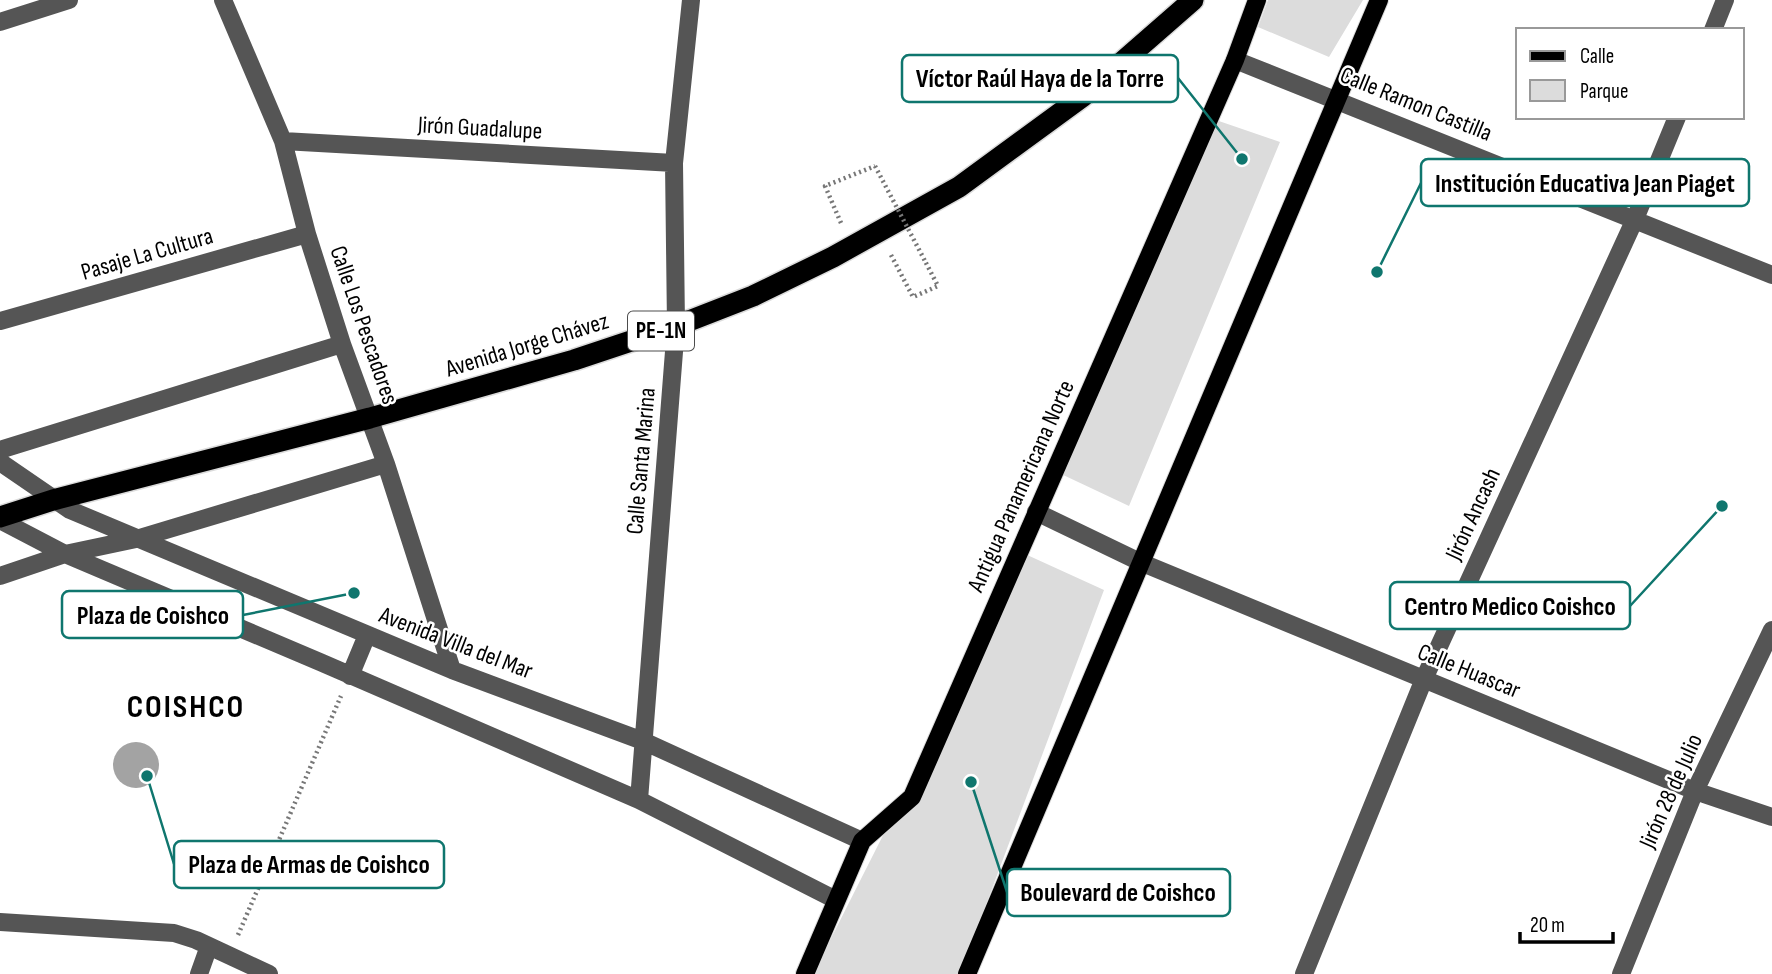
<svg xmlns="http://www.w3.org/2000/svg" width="1772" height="974" viewBox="0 0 1772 974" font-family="'Sofia Sans Condensed',sans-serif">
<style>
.green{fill:#dcdcdc}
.water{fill:#a3a3a3}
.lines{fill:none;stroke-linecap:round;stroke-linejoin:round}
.major-casing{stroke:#dbdbdb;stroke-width:20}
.highway-casing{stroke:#dbdbdb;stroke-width:24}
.path{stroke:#777;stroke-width:4.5;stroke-dasharray:2 3.5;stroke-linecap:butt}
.minor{stroke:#555;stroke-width:18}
.major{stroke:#000;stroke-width:18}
.highway{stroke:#000;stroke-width:21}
.path-bridge{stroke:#777;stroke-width:4.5;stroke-dasharray:2 3.5;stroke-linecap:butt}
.labels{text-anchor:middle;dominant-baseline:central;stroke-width:5;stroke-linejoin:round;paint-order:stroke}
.shield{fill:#fff;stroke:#4c4c4c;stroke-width:2}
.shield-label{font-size:23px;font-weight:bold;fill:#000}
.street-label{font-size:24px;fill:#000;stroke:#fff}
.district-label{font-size:32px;font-weight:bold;letter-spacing:2px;fill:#000;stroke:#fff}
.leader{fill:none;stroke:#0f766e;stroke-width:2.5}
.callout-dot{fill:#0f766e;stroke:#fff;stroke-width:2.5}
.callout{fill:#fff;stroke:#0f766e;stroke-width:2.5}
.callout-label{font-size:26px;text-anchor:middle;font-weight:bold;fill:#000}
</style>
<rect width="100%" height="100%" fill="#fff"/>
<path class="green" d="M1268,0H1363L1329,57L1258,27Z
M1213,119L1280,142L1129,506L1059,473Z
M1025,554L1104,590L960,974H813Z"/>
<path class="water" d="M113 765a23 23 0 1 1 46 0a23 23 0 1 1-46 0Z"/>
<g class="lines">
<defs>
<path id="major" d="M805,974L862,841L912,797L1235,60L1257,0
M967,974L1379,0"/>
<path id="highway" d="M0,517L53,500L370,418L574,360L676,326L753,296L833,257L959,187L1082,97L1193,0"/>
</defs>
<use href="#major" class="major-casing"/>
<use href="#highway" class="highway-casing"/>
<path class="path" d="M841,223L825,186L875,166
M891,255L913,297L938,286L925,261
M238,935L341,696"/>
<path class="minor" d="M223,0L283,141L307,234L342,344L386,464L452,670
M0,22L69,0
M1713,30L1725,0
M1235,60L1772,275
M283,141L674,163
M0,321L307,234
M0,450L342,344
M0,462L70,510L452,670L643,741L862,841
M1036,512L1140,562L1695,791L1772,817
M0,520L65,554L320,662L639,800L836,900
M0,576L65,554L136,539L386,464
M350,676L367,635
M639,800L676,326L674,163L691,0
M0,922L174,933L196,940L269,974
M199,974L209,946
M1304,974L1424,679L1635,219L1677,117
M1621,974L1695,791L1772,630"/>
<use href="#major" class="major"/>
<use href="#highway" class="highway"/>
<path class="path-bridge" d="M875,166L925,261"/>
</g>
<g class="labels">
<rect class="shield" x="628" y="311.5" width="66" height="39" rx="5"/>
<g class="shield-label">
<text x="661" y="331">PE-1N</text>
</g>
<g class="street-label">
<text transform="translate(1416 104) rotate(22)">Calle Ramon Castilla</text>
<text transform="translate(480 128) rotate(3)">Jirón Guadalupe</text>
<text transform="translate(147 254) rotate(-16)">Pasaje La Cultura</text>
<text transform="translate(364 325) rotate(71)">Calle Los Pescadores</text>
<text transform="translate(527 345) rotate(-17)">Avenida Jorge Chávez</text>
<text transform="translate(641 461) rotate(-85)">Calle Santa Marina</text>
<text transform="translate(1021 486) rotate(-66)">Antigua Panamericana Norte</text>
<text transform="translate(1473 514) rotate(-65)">Jirón Ancash</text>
<text transform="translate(456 643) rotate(21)">Avenida Villa del Mar</text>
<text transform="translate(1469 671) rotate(22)">Calle Huascar</text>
<text transform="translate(1671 791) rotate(-66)">Jirón 28 de Julio</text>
</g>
<g class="district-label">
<text x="186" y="707">COISHCO</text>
</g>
</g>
<path class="leader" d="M1242 159L1178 78M1377 272L1421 183M1722 506L1630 606M354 593L243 615M147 776L174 864M971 782L1007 892"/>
<g class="callout-dot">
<circle cx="1242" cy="159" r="7"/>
<circle cx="1377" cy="272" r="7"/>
<circle cx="1722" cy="506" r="7"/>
<circle cx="354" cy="593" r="7"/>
<circle cx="147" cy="776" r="7"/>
<circle cx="971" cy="782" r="7"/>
</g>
<g class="callout">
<rect x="902" y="55" width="276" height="47" rx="7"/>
<rect x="1421" y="159" width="328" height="47" rx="7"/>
<rect x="1390" y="582" width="240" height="47" rx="7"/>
<rect x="62" y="591" width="181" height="47" rx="7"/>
<rect x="174" y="841" width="270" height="47" rx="7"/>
<rect x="1007" y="869" width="223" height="47" rx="7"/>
</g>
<g class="callout-label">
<text x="1040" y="87">Víctor Raúl Haya de la Torre</text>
<text x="1585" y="192">Institución Educativa Jean Piaget</text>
<text x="1510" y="615">Centro Medico Coishco</text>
<text x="153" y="624">Plaza de Coishco</text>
<text x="309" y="873">Plaza de Armas de Coishco</text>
<text x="1118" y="901">Boulevard de Coishco</text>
</g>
<rect x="1516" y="28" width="228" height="91" fill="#ffffff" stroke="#999999" stroke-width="2"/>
<rect x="1530" y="51" width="35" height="10" fill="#000000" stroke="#999999" stroke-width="2"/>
<text x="1580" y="63" font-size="21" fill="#000000">Calle</text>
<rect x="1530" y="80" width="35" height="21" fill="#dcdcdc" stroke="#999999" stroke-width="2"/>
<text x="1580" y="98" font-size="21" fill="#000000">Parque</text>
<path d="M1520 932v10h93v-10" fill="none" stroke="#000000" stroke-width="3.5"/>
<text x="1530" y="932" font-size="21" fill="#000000" stroke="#ffffff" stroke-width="5" paint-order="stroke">20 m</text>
</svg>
